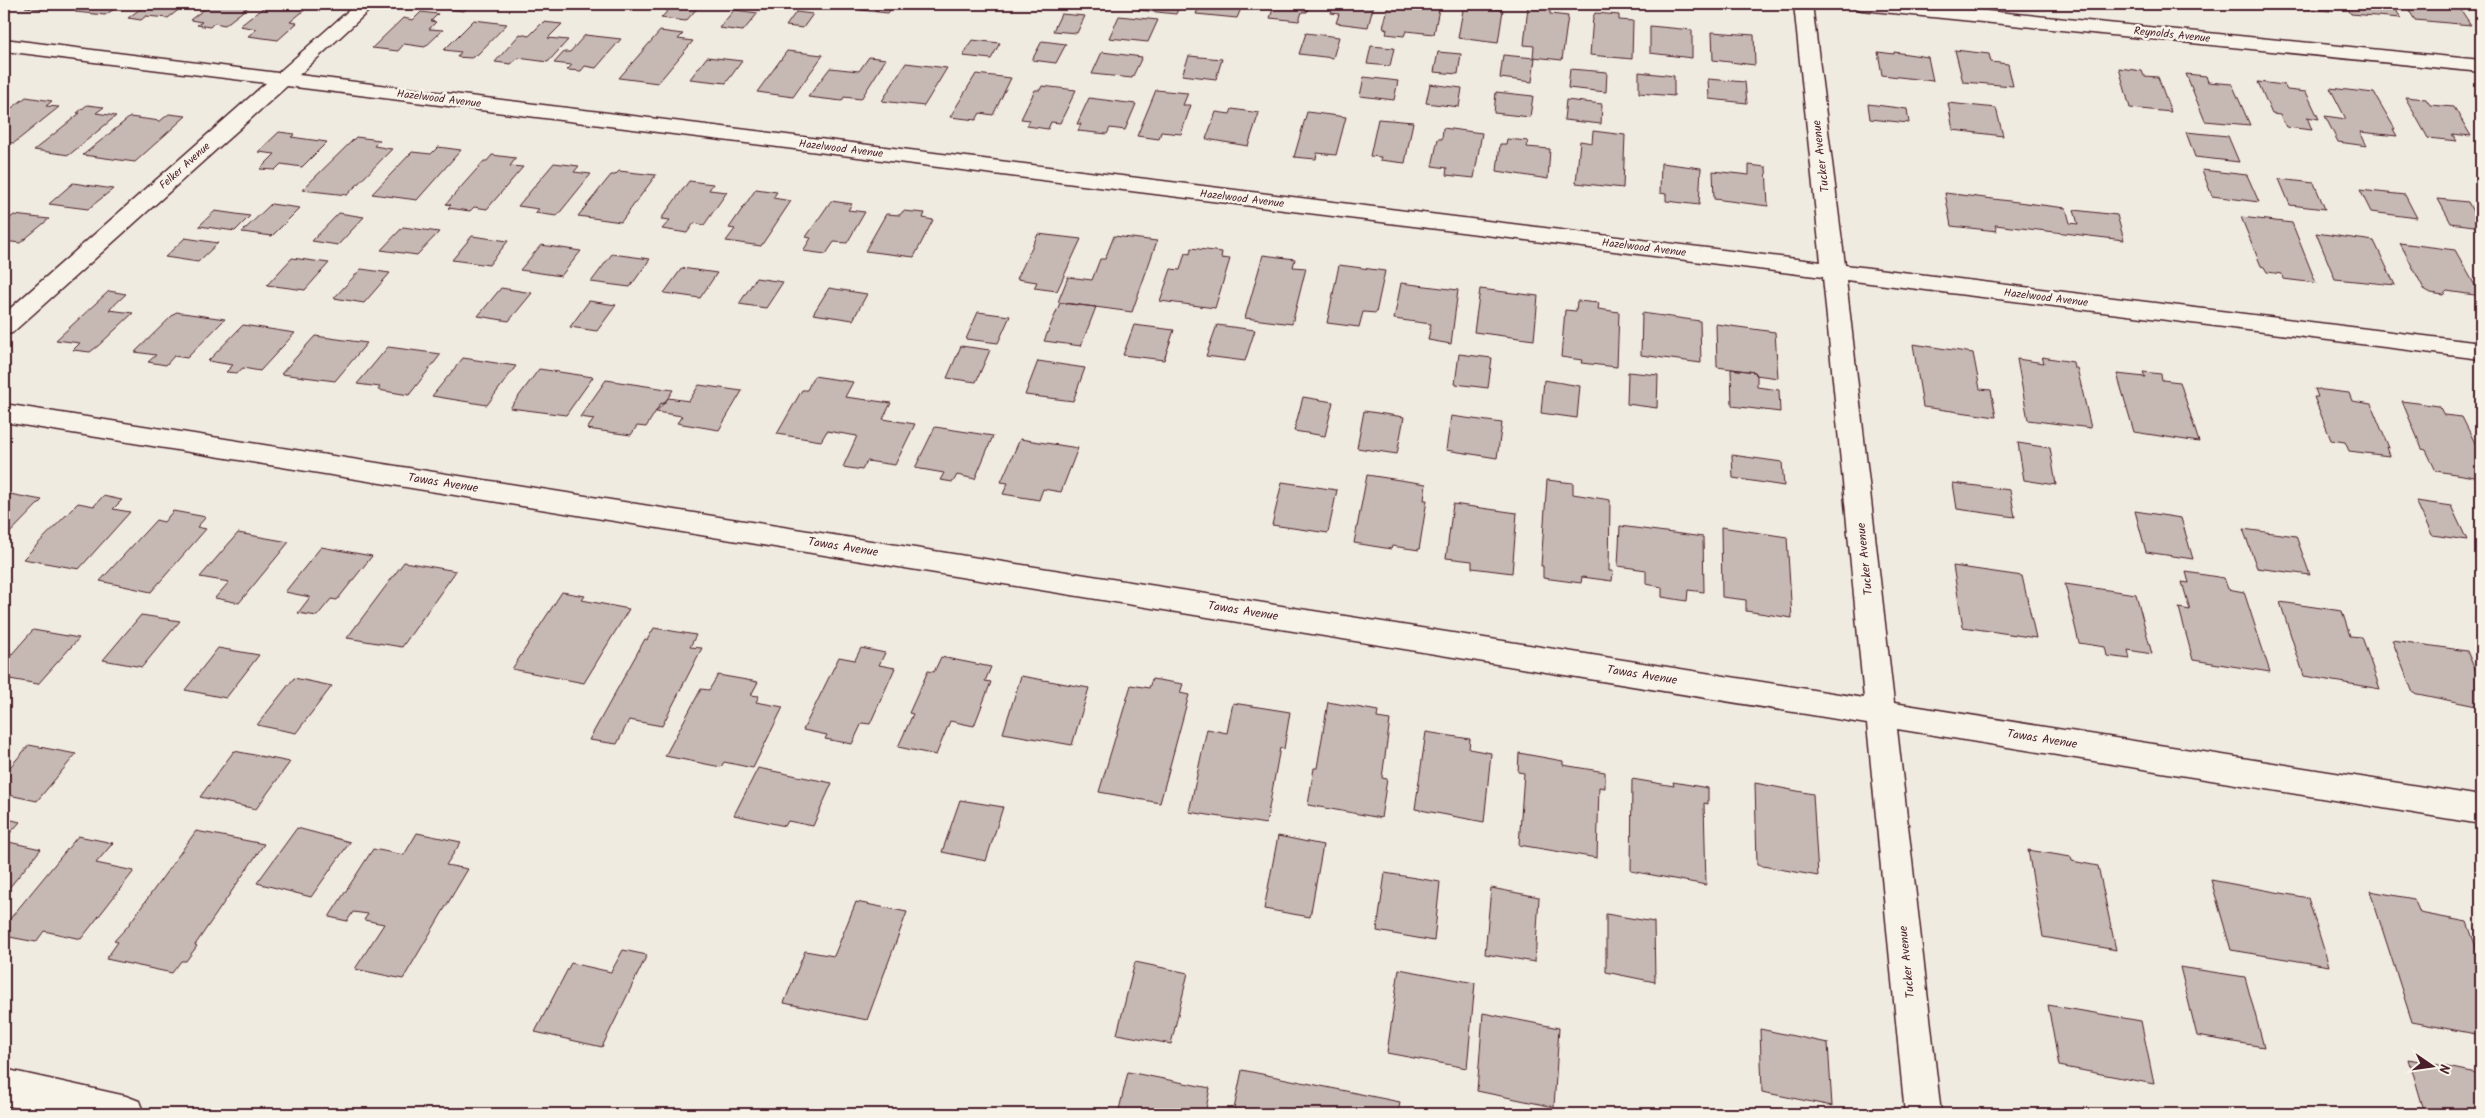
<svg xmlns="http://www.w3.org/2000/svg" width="2485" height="1118" viewBox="0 0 2485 1118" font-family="Kalam,sans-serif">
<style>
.building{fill:#c6b8b3;stroke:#4a1f2b}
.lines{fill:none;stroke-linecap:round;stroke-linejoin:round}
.minor-casing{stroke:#4a1f2b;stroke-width:3}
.minor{fill:#f7f3e8;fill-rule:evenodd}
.labels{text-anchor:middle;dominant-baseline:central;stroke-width:5;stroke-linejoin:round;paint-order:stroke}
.far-street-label{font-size:11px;fill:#4a1f2b;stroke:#f7f3e8}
.street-label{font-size:12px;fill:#4a1f2b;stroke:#f7f3e8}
</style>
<rect width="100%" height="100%" fill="#f0ebe0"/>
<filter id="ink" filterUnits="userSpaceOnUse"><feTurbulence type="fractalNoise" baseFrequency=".02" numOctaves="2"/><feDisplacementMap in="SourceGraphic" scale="10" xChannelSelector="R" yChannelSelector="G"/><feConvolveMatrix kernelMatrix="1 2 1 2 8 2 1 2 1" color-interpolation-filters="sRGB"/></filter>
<g filter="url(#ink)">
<path class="building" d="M30,4H64H50L43,9L25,7Z
M86,4H122L105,15L75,12Z
M147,4H186L168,18L146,16L141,20L128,18Z
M211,4H252L225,25L214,23L210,27L197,25L202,22L190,20Z
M268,4H312L290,22L297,23L278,40L248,36L257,29L240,26Z
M434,4H471L464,11L431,7Z
M544,4H586L581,9Z
M674,4H692L700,5L686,21L661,18Z
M864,4H895L888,13L860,10Z
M1140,4H1180L1176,14L1138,10Z
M1200,4H1243L1237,18L1196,14Z
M1271,4H1309L1307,12H1302L1299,21L1270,18L1273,9L1270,8Z
M1334,4H1374L1368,27L1336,23L1339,14L1331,13Z
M1389,4H1440L1434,34L1406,31L1404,36L1386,34L1387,29L1383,28Z
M1464,4H1488L1487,8L1503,10L1498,43L1458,38Z
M2286,4H2326L2330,11L2287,7Z
M2345,4H2392L2401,18L2351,14Z
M2405,4H2457L2471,25L2415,20Z
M2470,4H2481V20Z
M1528,6L1550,8V14L1568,16L1562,60L1533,57L1534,46L1524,45Z
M734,10L758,13L743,31L719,28Z
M421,12L438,14L431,21L436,22L429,29L443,30L425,47L404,44L398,51L372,48L403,18L413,20Z
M796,12L813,14L803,28L786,26Z
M1595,13L1619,15V20L1633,21L1632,59L1590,55L1593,17Z
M1061,14L1085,16L1077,33L1053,31Z
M1119,16L1158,20L1148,42L1109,38Z
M474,20L507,24L478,54L471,58L457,57L461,52L444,50Z
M543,22L562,24L548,38L568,40L548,62L518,58L511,64L495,62L520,34L529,36Z
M1650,26L1692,30V58L1650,53Z
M660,31L683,34L678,39L693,41L658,83L619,78Z
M1712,32L1754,35L1755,65L1713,60Z
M1306,33L1339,37L1333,58L1299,54Z
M585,35L621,39L596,68L585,66L581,71L567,70L572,65L554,63L564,52H570Z
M972,40L1000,43L991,59L963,56Z
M1042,41L1066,44L1056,63L1032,60Z
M1371,46L1394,48L1390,66L1367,64Z
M1955,50L1989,54L1991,62L2008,64L2013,86L1963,82Z
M787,51L823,55L793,97L757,92Z
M1102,52L1142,57L1132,78L1092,74Z
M1438,52L1461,54L1458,74L1434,72Z
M1878,52L1894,54V52L1928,57L1933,81L1882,75Z
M1503,55L1535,58L1532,82L1500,78Z
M1189,56L1222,59L1216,79L1182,75Z
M707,57L742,61L726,83L690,79Z
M869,57L886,59L861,99L844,97L842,101L808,97L830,68L859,71Z
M906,63L947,68L924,106L882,101Z
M2119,68L2142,71L2144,76L2158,77L2171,112L2130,108Z
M1570,69L1607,72L1606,92L1568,88Z
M1639,72L1674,76V96L1639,93Z
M976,74L1011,78L993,115L980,113L976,120L950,117Z
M2186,74L2206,76L2208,82L2232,84L2250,125L2205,121Z
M1364,77L1398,81L1394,100L1360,96Z
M1708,79L1745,82L1747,103L1709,99Z
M2258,82L2284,85L2287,90L2306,92L2319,119L2307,117L2312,130L2286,127L2280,115L2272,114Z
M1430,84L1462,88L1459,107L1426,103Z
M1042,86L1076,90L1060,123L1051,122L1048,129L1027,126L1030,120L1021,119L1035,90H1040Z
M2330,88L2374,93L2395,129H2393L2397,136L2360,132L2367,146L2338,142L2325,116L2346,119Z
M1156,90L1188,93L1183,105H1191L1181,134L1161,132L1159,139L1137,136Z
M1496,92L1533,96L1530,117L1494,113Z
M26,97L52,101L46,106L59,107L14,143L4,142V114Z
M2405,97L2426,99L2430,105L2454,107L2471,136L2452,134L2457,141L2428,138Z
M1089,98L1136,104L1125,130L1110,128L1107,134L1078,131L1081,124H1077Z
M1566,100L1602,104L1601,124L1564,120Z
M1948,103L1996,108L2003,136L1953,130Z
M1868,104L1907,109L1909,123L1870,119Z
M87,105L104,107L96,113L116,116L69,155L34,150L80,113H77Z
M1232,109L1259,113L1248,146L1206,139L1216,112L1230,114Z
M1307,112L1346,117L1336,155L1317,153L1316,159L1294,157Z
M169,114L186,116L135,162L83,155L130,117L160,121Z
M1378,119L1413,122L1405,163L1380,160L1381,157L1370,156Z
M1443,128L1482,133L1474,178L1446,175L1447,168L1432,166L1438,139H1442Z
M1593,131L1625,135L1623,188L1576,183L1580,141L1592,143Z
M279,132L295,134L291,137L327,142L302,167L281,164L275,170L260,169L275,154L258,152Z
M2186,132L2228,136L2239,162L2195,157Z
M356,137L380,140L374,146L392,149L347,195L302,190Z
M1507,139L1528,141L1527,147L1550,149L1548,179L1497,171L1500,144H1506Z
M438,147L461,150L417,200L372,194L412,152L431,154Z
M492,155L516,158L510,166L523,167L487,209L474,207L470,211L448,208L451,205L446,204L484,161H487Z
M554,163L579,166L574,172L591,174L557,216L535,213L539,209L518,206Z
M1661,163L1701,168L1699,205L1666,201V194L1660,193Z
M1749,165L1766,167L1768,206L1714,199L1713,171L1749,175Z
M2202,170L2247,175L2259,202L2212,196Z
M619,171L656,175L621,222L578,216L611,175H615Z
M2279,179L2314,183L2325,209L2290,205Z
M689,181L713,184L709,190L727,192L704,225L694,223L687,233L662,229L670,220L661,219Z
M73,183L113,189L88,209L49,204Z
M756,189L777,192L773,198L791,201L761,246L726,241L735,229L729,228Z
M2360,190L2405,195L2417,218L2371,212Z
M1945,193L2066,208L2070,223L2078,224L2074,210L2117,215L2124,240L1995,225L1997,231L1951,226Z
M2438,199L2468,202L2481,227L2451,223Z
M831,201L852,204L848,210L865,212L847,243L834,242L826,254L803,251L811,238L806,237Z
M271,204L300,208L272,236L242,232Z
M215,211L250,216L235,231L199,226Z
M903,211L925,213L923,218L933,220L914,257L865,251L886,214L900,215Z
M339,213L364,217L338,245L312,241Z
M14,215L49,219L20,243L4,241V223Z
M2241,217L2292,223L2316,283L2283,279L2282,274L2267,272L2264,267L2261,266Z
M403,227L439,232L417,255L381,250Z
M2316,233L2374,241L2395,285L2335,279Z
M1038,234L1081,239L1057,291L1034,288L1037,282L1017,279Z
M472,236L508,241L489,265L452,260Z
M1114,236L1157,241L1132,312L1058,302L1068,277L1092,280L1100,259H1105Z
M185,238L218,243L198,262L165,257Z
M2400,243L2455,250L2481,296L2447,291L2443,295L2431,293L2424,289Z
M541,245L581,251L561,276L520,270Z
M1191,248L1222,252L1221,258L1230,259L1215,308L1160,301L1171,269L1180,270L1185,253L1190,254Z
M612,254L650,259L630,287L591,282Z
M1263,255L1295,259L1293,267L1306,268L1292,324L1245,318Z
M292,258L329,263L305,290L267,285Z
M1339,265L1385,271L1376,313L1363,312L1359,327L1327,323Z
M682,268L717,273L700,298L664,293Z
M361,269L390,273L364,303L334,298Z
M756,278L783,282L766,308L739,304Z
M1401,283L1458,290L1451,344L1428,340L1431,324L1394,319Z
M501,288L532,293L509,321L478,316Z
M829,288L867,294L853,320L813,314Z
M1480,289L1538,296L1534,340L1474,332Z
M109,291L126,294L109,310L133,313L98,346L90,352L73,350L80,343L56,340Z
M589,301L616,305L597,331L570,327Z
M1577,301L1599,303L1598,309L1619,312L1617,367L1581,363L1582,360L1561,357L1565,310L1576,311Z
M1060,303L1096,307L1081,346L1044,341Z
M176,312L225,319L187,358L174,356L166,365L148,362L156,355L135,352Z
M978,312L1010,316L998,343L966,339Z
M1642,313L1700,321L1701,363L1641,355Z
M1716,324L1775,332L1778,378L1756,375L1755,372L1717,367Z
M243,325L295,333L260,371L243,368L237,373L226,372L233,365L208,361Z
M1134,325L1174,330L1164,360L1123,355Z
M1217,325L1255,330L1245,361L1206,356Z
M315,336L367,343L335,381L281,374Z
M1913,344L1973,353L1980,389L1991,390L1996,417L1923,407Z
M961,346L990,350L976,382L947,378Z
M388,347L441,354L409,395L378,390L380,387L357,384Z
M1459,354L1492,358L1488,388L1455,384Z
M2042,357L2073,362L2074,368H2077L2091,428L2028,420L2017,359L2044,363Z
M463,358L516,366L487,405L432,396Z
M1038,361L1085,368L1073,401L1025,395Z
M539,369L593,377L566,415L510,408Z
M1731,369L1755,372L1757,375V387L1779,390L1780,412L1732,406Z
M1628,372L1658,375L1657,408L1627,404Z
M2143,372L2161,374L2162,380L2180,382L2199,442L2134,432L2117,374L2145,377Z
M814,376L853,382L845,397L891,403L883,419L915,424L895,465L867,461L862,470L843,467L857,436L827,431L821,441L777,434L802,390H807Z
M606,380L673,390L664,404L661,403L646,427L637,426L631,435L587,429L594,419L580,417Z
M1544,380L1580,386L1577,418L1541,413Z
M699,385L742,391L719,430L677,423L682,416L656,412L668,398L689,401Z
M2315,389L2349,393L2352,401L2371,404L2389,448L2386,447L2389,456L2349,451L2345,442L2331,440L2314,397H2318Z
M1303,397L1333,402L1325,436L1294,431Z
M2402,401L2439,406L2444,415L2462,417L2481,455V478L2436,471L2426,450L2422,449Z
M1364,411L1404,417L1397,454L1357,448Z
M1451,416L1502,423L1497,458L1446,450Z
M935,427L993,436L975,479L957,475L953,482L940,480L944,473L915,468Z
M1020,439L1078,448L1061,492L1043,489L1039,500L1003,494L1008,483L1001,482Z
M2018,443L2050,448L2056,485L2024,480Z
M1732,455L1782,462L1784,486L1733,478Z
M1367,475L1426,484L1424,500H1427L1419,550L1392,546L1391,549L1354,543Z
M1547,480L1573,483V494L1610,500L1609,571H1613L1612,581L1582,577L1581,583L1543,578V566H1541Z
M1282,482L1337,490L1328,533L1272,525Z
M1953,483L2010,490L2015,517L1957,509Z
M4,493L42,500L4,539Z
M103,496L122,500L113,509L130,512L79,569L23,559L78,503L94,506Z
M2416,501L2451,506L2467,540L2432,535Z
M1453,504L1517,513L1512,573L1472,568V561L1446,558Z
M173,511L206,517L197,527L206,529L151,592L100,581L156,520L164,522Z
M2135,511L2181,518L2193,559L2146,552Z
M1620,526L1703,537L1704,592L1688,590L1687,601L1662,597V587L1646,584V570L1618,566Z
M1721,527L1787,537L1792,618L1746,611V600L1722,597Z
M2243,529L2296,536L2310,575L2257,568Z
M238,533L289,542L239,603L215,598L229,582L200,577Z
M321,547L372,556L337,600L331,599L317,616L298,613L310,597L285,592Z
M404,562L456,571L402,647L347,638Z
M1953,566L2022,576L2036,638L1963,627Z
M2186,572L2224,578L2228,589L2244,592L2270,672L2193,660L2179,608L2190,610L2182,582L2189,583Z
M2065,584L2136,594L2152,654L2128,650L2130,659L2107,656L2105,647L2079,643Z
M562,592L585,596L582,600L629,609L584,683L512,669Z
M2280,602L2342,611L2350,636L2362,637L2380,689L2304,676Z
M141,615L180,621L142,667L103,660Z
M654,628L696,635L690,647L702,648L662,726L629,720L617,744L589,740L645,639L647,640Z
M33,630L79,638L38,684L4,678V663Z
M2392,640L2467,651L2481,684V707L2413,693Z
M218,648L259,655L226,698L185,690Z
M861,648L885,653L879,665L895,668L870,724L862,723L852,744L825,739L827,735L803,730L839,657L855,660Z
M941,657L991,667L985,681L991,682L974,726L950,721L936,755L898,747L913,714L909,713L928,671L934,672Z
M718,675L758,682L751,695L759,696L756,702L783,707L753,768L724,762L721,767L665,756L701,689L709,690Z
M1021,676L1089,688L1072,745L1003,733Z
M294,678L332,686L296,733L257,725Z
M1152,679L1183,684L1180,693L1189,695L1160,803L1099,792L1131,685L1149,688Z
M1328,702L1378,711L1377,718L1390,720L1382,778L1387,779L1381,818L1308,805L1314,768H1317Z
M1233,703L1290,712L1284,749L1280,748L1266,824L1189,812L1207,729L1227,733Z
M1426,732L1470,739L1469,749L1491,753L1484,822L1415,809Z
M29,745L76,754L37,801L4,794V774Z
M234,751L290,762L256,809L200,797Z
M1519,753L1563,761V765L1605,772V788L1599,787L1597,858L1519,845L1524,773L1518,772Z
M758,768L832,783L813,826L788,821L785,826L734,815Z
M1632,779L1674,786L1673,782L1708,788V804L1704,803L1706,885L1631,871Z
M1755,783L1813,794L1818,876L1757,865Z
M960,800L1003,807L986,861L942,852Z
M4,818L20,822L4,840Z
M297,828L350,842L311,897L257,883Z
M196,831L264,844L195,945L197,946L186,961H181L172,973L106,959L118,942L114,941L127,927Z
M417,833L461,842L446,865L468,869L403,979L355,969L384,924L364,920L368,914L353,912L347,921L329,917L373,849L404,855Z
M78,836L113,843L96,863L134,871L81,939L44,931L36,942L4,936V926Z
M1278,836L1323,845L1310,917L1264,909Z
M4,841L41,849L4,894Z
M2028,850L2071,857L2072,861L2098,866L2116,950L2043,937Z
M1385,873L1440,882L1434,941L1377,931Z
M2211,880L2308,898L2329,966L2231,950Z
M1491,888L1539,897L1535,962L1485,954Z
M2370,891L2414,899L2420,913L2467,922L2481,961V1035L2412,1022Z
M856,902L907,912L867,1020L784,1003L805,951L834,956Z
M1606,914L1654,922L1655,982L1606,972Z
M623,950L647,955L602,1047L535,1032L571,963L611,972Z
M1135,962L1188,973L1171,1044L1117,1034Z
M2180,967L2245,977L2264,1047L2197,1036Z
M1399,969L1475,983L1467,1068L1387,1053Z
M2048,1005L2141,1021L2154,1084L2059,1066Z
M1483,1013L1559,1028L1554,1107L1477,1091Z
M1760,1029L1828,1043L1832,1106L1762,1092Z
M2409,1059L2476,1073L2481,1088V1114H2425Z
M1242,1070L1400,1102L1398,1114H1233Z
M1128,1072L1210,1088L1205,1114H1118Z"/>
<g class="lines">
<defs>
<path id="minor" d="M356,4H376L299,75L1821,262L1794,4H1812L1845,265L2481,343V359L1846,280L1894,703L2481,796V824L1897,729L1941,1114H1905L1867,724L4,422V404L1864,698L1823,277L287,86L12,333L4,335V314L266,83L4,51V39L278,73Z
M1853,4H1916L2481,60V72L1862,10L1855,8Z
M4,1069L126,1096L139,1101L144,1114H46L4,1105Z"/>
</defs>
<use href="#minor" class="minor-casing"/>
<use href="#minor" class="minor"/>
</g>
</g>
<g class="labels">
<g class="far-street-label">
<text transform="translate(2172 35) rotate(6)">Reynolds Avenue</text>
<text transform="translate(439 99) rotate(7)">Hazelwood Avenue</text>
<text transform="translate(841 149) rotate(7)">Hazelwood Avenue</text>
<text transform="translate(185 166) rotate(-42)">Felker Avenue</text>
<text transform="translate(1242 199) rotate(7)">Hazelwood Avenue</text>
<text transform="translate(1644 248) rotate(7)">Hazelwood Avenue</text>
<text transform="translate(2046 298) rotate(7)">Hazelwood Avenue</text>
</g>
<g class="street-label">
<text transform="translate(1821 156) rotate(-97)">Tucker Avenue</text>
<text transform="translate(443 483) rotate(9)">Tawas Avenue</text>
<text transform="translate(843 547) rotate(9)">Tawas Avenue</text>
<text transform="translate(1865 559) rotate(-96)">Tucker Avenue</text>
<text transform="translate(1243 611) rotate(9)">Tawas Avenue</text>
<text transform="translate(1642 675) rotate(9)">Tawas Avenue</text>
<text transform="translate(2042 739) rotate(9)">Tawas Avenue</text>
<text transform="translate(1907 962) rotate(-96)">Tucker Avenue</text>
</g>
</g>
<rect width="2485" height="1118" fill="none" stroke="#f7f3e8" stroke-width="20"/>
<rect x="10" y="10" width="2465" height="1098" fill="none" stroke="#4a1f2b" stroke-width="2" filter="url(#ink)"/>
<g transform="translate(2432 1066) rotate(103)" stroke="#f7f3e8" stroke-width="4" paint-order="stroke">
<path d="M0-4L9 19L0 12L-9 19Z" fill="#4a1f2b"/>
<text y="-8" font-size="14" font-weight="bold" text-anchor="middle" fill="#4a1f2b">N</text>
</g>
</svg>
